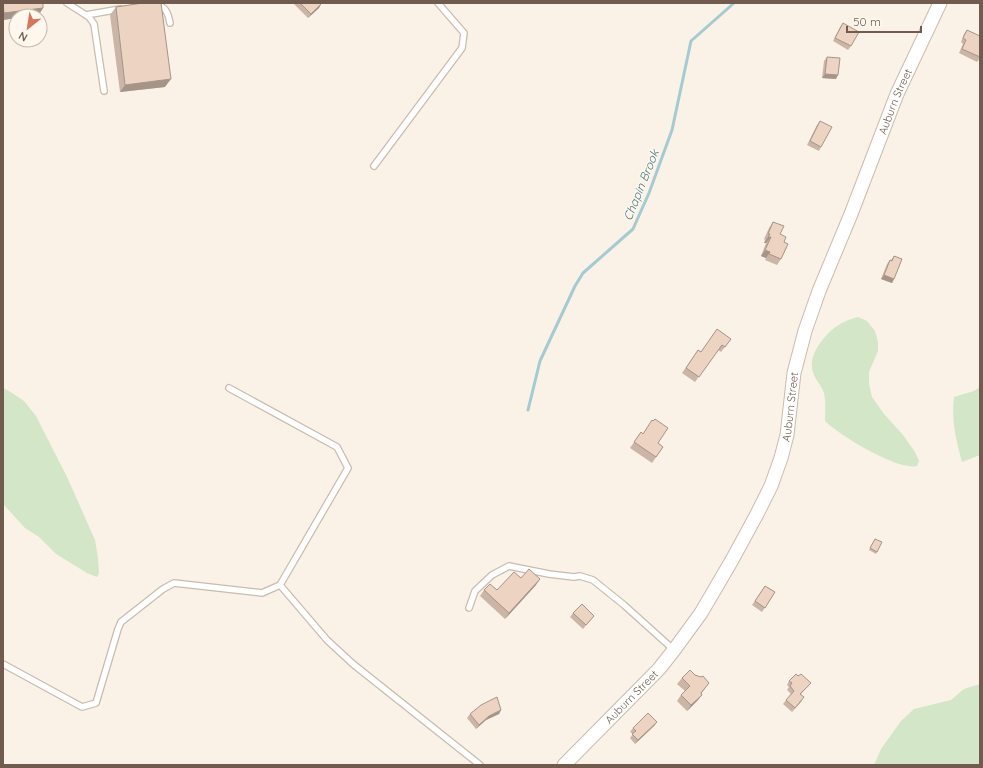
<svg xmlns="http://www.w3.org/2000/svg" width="983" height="768" viewBox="0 0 983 768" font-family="Quicksand,sans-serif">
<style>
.green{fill:#d3e6c7}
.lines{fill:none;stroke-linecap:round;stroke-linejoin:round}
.stream{stroke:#a5cbd2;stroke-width:3}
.service-casing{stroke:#cabbae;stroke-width:8}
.tertiary-casing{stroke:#cabbae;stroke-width:15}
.service{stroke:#fff;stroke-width:5.5}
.tertiary{stroke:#fff;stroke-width:13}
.wall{fill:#cbb5a7}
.shaded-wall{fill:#a59488}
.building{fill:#ecd3c2;stroke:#a59488}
.labels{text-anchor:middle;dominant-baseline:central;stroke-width:3;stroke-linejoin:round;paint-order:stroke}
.street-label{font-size:11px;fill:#705b4e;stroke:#fdf7ed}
.water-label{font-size:12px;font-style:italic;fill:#4b7881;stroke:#fdf7ed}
</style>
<rect width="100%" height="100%" fill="#faf2e7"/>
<path class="green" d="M858,317L867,321L875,331L878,342V351L869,372V384L872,397L884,414L903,435L915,452L919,461L917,466C898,471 839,435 825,421C825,412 826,402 824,393C821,384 813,378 812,368C810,354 823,337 833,329C840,323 850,319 858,317Z
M980,387V455L962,462C956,440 951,419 954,397L974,391Z
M3,388L9,391L24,401L36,416L68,479L95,540L98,558L99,573L97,577L87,573L56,554L39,537L25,528L3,504Z
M980,684V765H874L881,749L901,721L914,709L951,700L964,689Z"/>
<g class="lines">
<path class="stream" d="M528,410L540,361L575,286L583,273L633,229L649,193L672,130L691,41L734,3"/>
<defs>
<path id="service" d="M67,3L89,17L94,24L104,91
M156,4C166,7 168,13 170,23
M86,15L120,9
M374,166L462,48L464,33L438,3
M229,388L337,447L348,468L280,585L327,640L353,664L480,765
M469,608L475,591L492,575L509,566L549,574L574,577L580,576L593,580L624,605L674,650
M3,664L82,707L96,703L118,629L121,622L163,589L174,583L262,593L280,585"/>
<g id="tertiary">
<path id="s1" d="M564,765L659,669L674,650L701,613L732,560L757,514L771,486L781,458L787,435L794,373L805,331L819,291L851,214L897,94L940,3"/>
</g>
</defs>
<use href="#service" class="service-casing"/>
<use href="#tertiary" class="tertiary-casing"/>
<use href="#service" class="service"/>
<use href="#tertiary" class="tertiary"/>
</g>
<path class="wall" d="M3,3H43V8L38,16H16V18L3,20Z
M293,3H321V4L319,8L308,18Z
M116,7L165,87L120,92L110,15Z
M843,23L851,46L848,50L833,41L840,27Z
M967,30L980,58L977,62L959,53L963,44L961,42L964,34Z
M827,57L836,79L822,78L824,61Z
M820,121L821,147L819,151L807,145L817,125Z
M773,222L784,242L781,259L777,265L765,260L766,258L761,256L766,243H764L765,240L764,239L769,228Z
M894,256V279L892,283L881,279L887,264L890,260H891Z
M731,339L721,352L718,350L695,382L682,373L698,350L701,352Z
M653,421L658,443L663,447L652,463L630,448L641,432L643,434Z
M875,539L877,552L876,554L869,550Z
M521,578L536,585L505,619L480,596L484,590H497Z
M765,586L775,592L762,612L752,605Z
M573,613L594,616L583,629L570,617Z
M695,675L709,683L701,694L702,695L698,700L687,711L677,701L681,695L685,691L677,684L682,678Z
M798,676L811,683L801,694L802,701L792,712L783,704L791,694L787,690L789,687L787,685L789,681Z
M501,710L499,714L486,720L476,729L467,718L470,714Z
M657,722L654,726L635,744L630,738L633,734L630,732L633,728Z"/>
<path class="shaded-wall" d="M321,4L319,8L308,18L311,14Z
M43,8L38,16H16V18L3,20V15L4,13Z
M825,74L838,75L836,79L822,78Z
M171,79L165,87L120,92L125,85Z
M768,237H771L766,243H764Z
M765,250L770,252L766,258L761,256Z
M884,275L894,279L892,283L881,279Z
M540,579L536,585L505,619L509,613Z
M702,695L698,700L687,711L691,705Z
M501,710L499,714L486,720L476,729L479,725L489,716Z
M657,722L654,726L635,744L638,740Z"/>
<path class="building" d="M3,3H43V8L4,13Z
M143,3H161L171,79L125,85L116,7Z
M300,3H321V4L311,14Z
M843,23L859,32L851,46L835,38Z
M967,30L980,36V57L962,49L966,40L963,38Z
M827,57L840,58L838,75L825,74Z
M820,121L832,127L821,147L810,141Z
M773,222L784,226L780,234L786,237L784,242L788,244L781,259L769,254L770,252L765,250L771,237H768L770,234H768Z
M894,256L902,259L894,279L884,275L890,260L892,261Z
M717,329L731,339L725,347L722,345L699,377L686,368L698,350L701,352Z
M655,419L668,428L658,443L663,447L656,457L634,442L641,432L643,434L652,420L653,421Z
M875,539L882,542L877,552L870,548Z
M529,569L540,579L509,613L484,590L490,584L497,590L514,572L521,578Z
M765,586L775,592L765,608L755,601Z
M582,604L594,616L586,625L573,613Z
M690,670L695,675L701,677L703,676L709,683L701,693L702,695L691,705L681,695L690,686L682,678Z
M796,674L798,676L801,674L811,683L800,694L804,697L795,708L786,700L794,691L790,686L792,683L789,681Z
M497,697L501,710L489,716L479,725L470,714L481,705Z
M648,713L657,722L638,740L632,734L636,731L633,728Z"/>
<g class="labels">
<g class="street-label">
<text stroke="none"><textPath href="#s1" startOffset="756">Auburn Street</textPath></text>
<text stroke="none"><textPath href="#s1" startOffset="432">Auburn Street</textPath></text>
<text stroke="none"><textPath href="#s1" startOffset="96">Auburn Street</textPath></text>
</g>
<g class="water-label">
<text transform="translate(641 185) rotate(-68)">Chapin Brook</text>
</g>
</g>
<rect width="983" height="768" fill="none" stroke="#705b4e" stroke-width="8"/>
<g transform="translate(28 28) rotate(210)"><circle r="19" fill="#fdf7ed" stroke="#c5b9ad"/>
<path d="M0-3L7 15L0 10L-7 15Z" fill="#d5765a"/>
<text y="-6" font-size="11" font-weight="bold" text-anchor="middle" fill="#705b4e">N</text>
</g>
<path d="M847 26v6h74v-6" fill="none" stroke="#705b4e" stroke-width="2"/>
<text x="853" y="26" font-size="12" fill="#705b4e" stroke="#fdf7ed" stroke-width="3" paint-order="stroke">50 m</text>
</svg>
